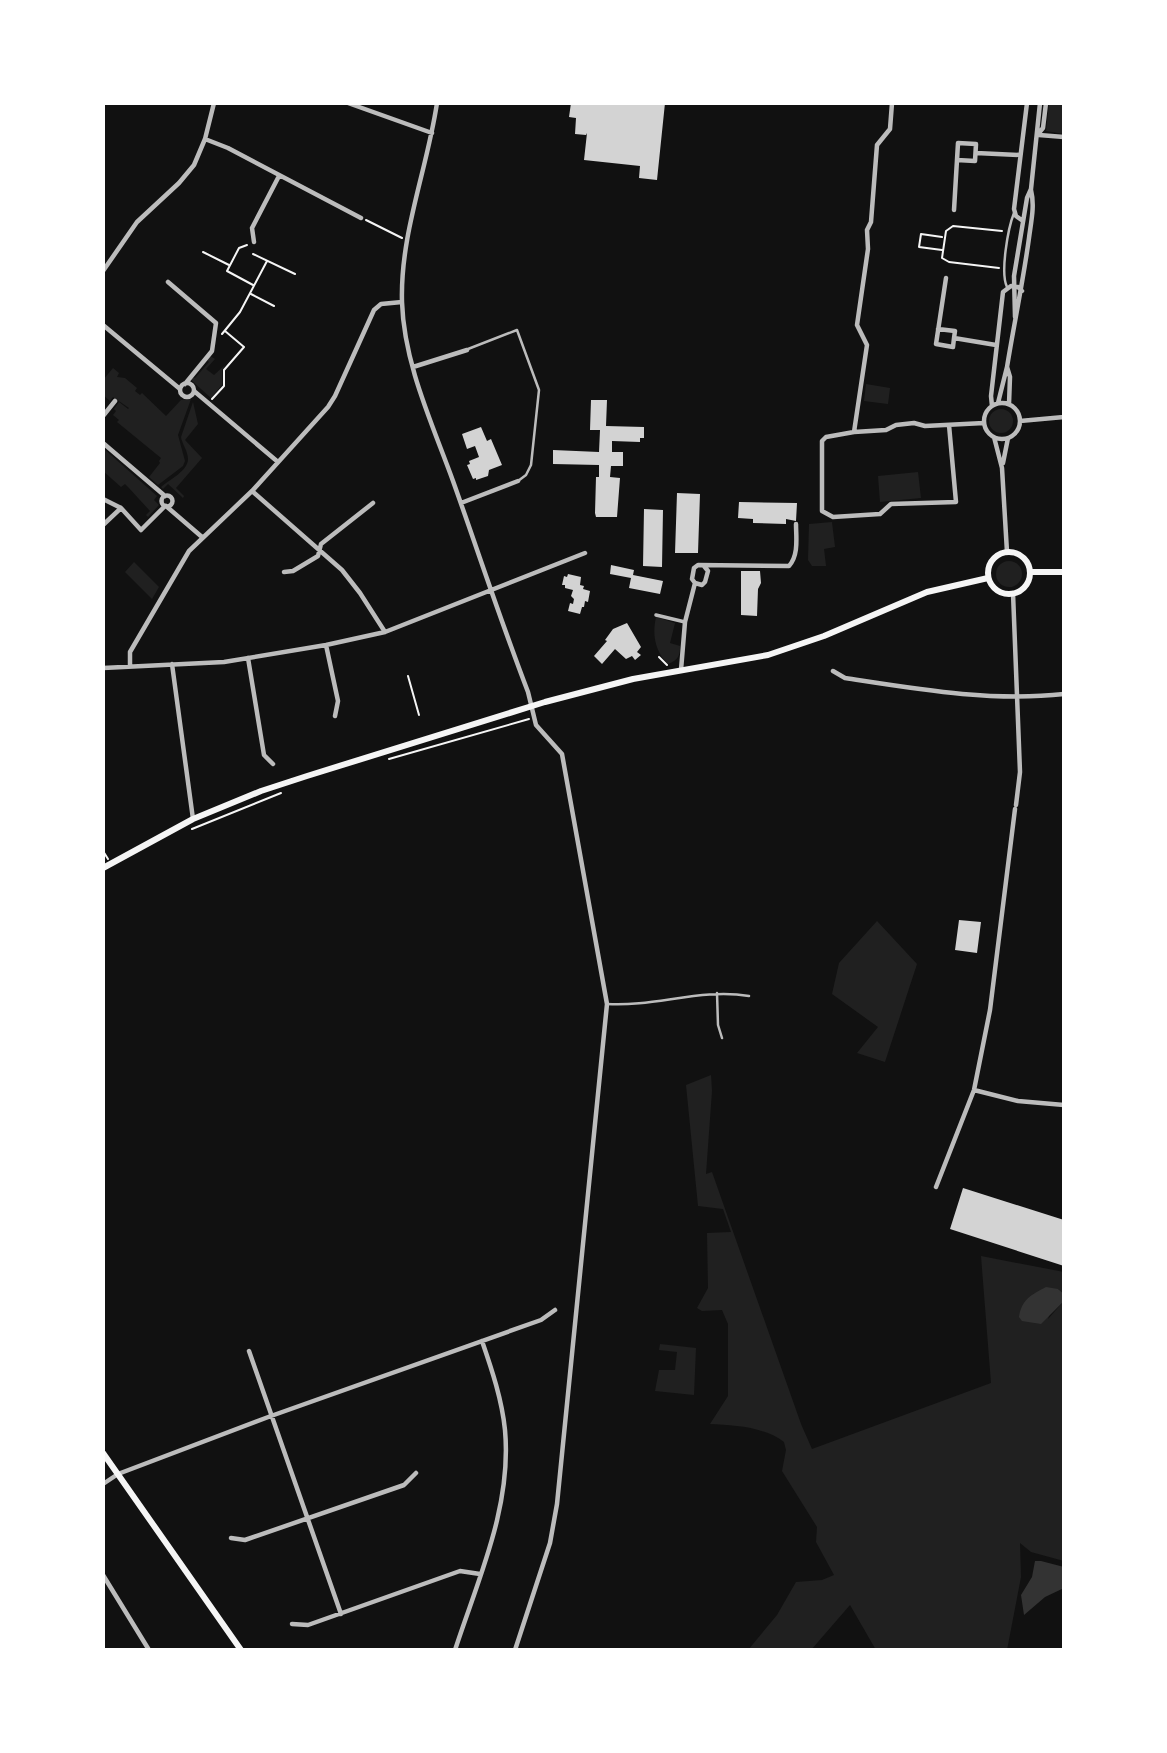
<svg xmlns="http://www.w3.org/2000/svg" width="1167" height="1753" viewBox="0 0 1167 1753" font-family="Montserrat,sans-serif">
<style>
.green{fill:#202020}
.water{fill:#333}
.building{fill:#d3d3d3}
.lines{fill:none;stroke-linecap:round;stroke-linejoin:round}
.path{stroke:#f5f5f5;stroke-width:2}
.service{stroke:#bcbcbc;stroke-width:2.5}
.pedestrian{stroke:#bcbcbc;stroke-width:3.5}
.minor{stroke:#bcbcbc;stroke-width:4.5}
.secondary{stroke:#f5f5f5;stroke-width:6}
</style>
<rect width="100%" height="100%" fill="#111"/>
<path class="green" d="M1049,103H1064V134L1046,131Z
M210,356L215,359L206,369L214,375L225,365L222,370V385L211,398L191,380L192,377L195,378L209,362L207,360Z
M113,368L119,373L117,377L125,378L137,388L135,391L140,395L142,393L166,416L181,400L191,399L178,435L185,461L183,466L158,485L149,477L160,463L159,461L161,458L117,422L119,420L113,415L116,411L114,409L119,402L128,409L129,408L113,397L110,401L103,395V380Z
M866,384L890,388L888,404L864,401Z
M193,402L198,424L185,440L202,458L176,488L184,496L183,498L168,484L163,489L161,487C169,480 188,471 188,459C188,451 182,444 181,437Z
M989 421a12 12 0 1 1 24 0a12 12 0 1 1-24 0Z
M103,448L157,496L154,500L159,505L148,517L146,515L150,511L128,487L125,484L121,487L103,471Z
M918,472L921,498L880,502L878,476Z
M832,522L835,547L824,549L826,566H812L808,560L809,524Z
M996 574a13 13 0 1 1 26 0a13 13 0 1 1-26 0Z
M134,562L159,587L152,599L125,572Z
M656,617L675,623L670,643L680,646C680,656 678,660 668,664C655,651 652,635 656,617Z
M877,921L917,964L885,1062L857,1053L878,1027L832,994L839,963Z
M711,1075L712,1091L706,1174L712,1172L801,1424L812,1449L991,1383L981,1256L1064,1272V1294L1058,1289L1048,1319L1062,1303L1064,1296V1561L1031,1552L1020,1543L1021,1577L1007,1650H876L850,1605L811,1650H748L777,1615L796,1582L822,1580L834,1575L816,1542L817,1527L782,1471L786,1450L784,1442C765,1427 734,1425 710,1424L728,1396V1324L722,1310L702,1311L697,1308L708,1288L707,1233L731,1232L723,1209L698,1206L686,1085Z
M660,1344L696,1348L694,1395L655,1391L659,1370H675L677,1352L659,1350Z"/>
<path class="water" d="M1046,1287L1058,1289L1064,1294L1062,1303L1041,1324L1022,1321L1019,1317C1022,1299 1031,1295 1046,1287Z
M1035,1561H1041L1064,1567V1588L1045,1597L1024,1615L1021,1595L1032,1577Z"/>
<path class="building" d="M571,103H665L657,180L639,178L640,166L584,160L587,133L586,135L575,134L576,118L569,117Z
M591,400H607L606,426L644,427V438H640V442L612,441V452H623V466H611L610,477L620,478L617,517H596L595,513L596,477H599V465L553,464V450L599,452L600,430H590Z
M481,427L487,441L491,439L502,465L489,470L488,476L476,480V478L473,479L467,465L470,464L469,461L479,457L475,446L467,449L462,434Z
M677,493L700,494L698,553H675Z
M739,502L797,503L796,521L786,519V524L753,523V519L738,518Z
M644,509L663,510L662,567L643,566Z
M611,565L634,570L633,575L663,581L660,594L629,588L631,578L610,574Z
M741,571H760L761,583L758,589L757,616L741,615Z
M568,574L581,577L580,585L584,586L583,589L590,591L588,602L585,601L584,607H582L580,614L568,611L570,603L573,604L574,599L571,596L573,590L565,588V585H562L564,576L567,577Z
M627,623L641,647L637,652L641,655L635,660L632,656L626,659L615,649L602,664L594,656L607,641L605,640L613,629Z
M959,920L981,922L977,953L955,950Z
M963,1188L1064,1220V1266L950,1229Z"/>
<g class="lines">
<path class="path" d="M366,220L402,238
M247,245L239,248L227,271L253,285
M942,250L919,247L921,234L942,237
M203,252L229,265
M253,254L295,274
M999,268L949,262L942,258L946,231L953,226L1002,231
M251,294L274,306
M222,334L240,312L267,261
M212,399L224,386V370L244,347L225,331
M659,657L667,665
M408,676L419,715
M389,759L529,719
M192,829L281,793
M103,851L108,859"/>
<path class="service" d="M1007,287C1000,273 1008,228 1014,213
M468,349L517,330L539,390L531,465L526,475L518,481
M717,993L718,1025L722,1038
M607,1004C655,1007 701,988 749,996"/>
<path class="pedestrian" d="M656,615L685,622"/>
<path class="minor" d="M348,103L432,133
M437,103C427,170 400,234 402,302C404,364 432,423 453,481C478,551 501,622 528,692L536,725L562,754L607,1004L557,1504L550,1543L515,1650
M892,103L890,129L877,145L871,222L867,230L868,249L857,325L867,345L854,432L886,430L896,425L914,423L925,426L984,423
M1038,134L1043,128L1046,103
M1039,135L1064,137
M205,139L228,148L361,218
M976,153L1020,155
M954,210L958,143L976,144L975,161L957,160
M1023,221L1016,216L1014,209L1027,103
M254,242L252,228L279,176
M103,271L137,222L179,183L194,165L205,139L214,103
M946,278L936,344L953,347L954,338
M168,282L216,323L212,351L185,384
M1015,317L1014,276L1027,198L1031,189L1040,103
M103,325L180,389
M938,329L955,331L954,338L996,345
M413,367L467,350
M1007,367C1014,324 1023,282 1029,238C1031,222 1035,206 1031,190
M180 390a7 7 0 1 1 14 0a7 7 0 1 1-14 0Z
M194,391L278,462
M998,403L1007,367L1010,377L1009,404
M984 421a18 18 0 1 1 36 0a18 18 0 1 1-36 0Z
M992,406L991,396L1003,292L1011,286L1018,287L1022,291
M103,416L115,401
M1020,421L1064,417
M854,432L826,437L822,441V511L833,517L880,514L891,504L956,502L949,425
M994,437L1002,468L1007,552
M103,443L165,496
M1003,463L1008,438
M252,491L342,570L360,593L385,632
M161.5 501a5.5 5.5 0 1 1 11 0a5.5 5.5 0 1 1-11 0Z
M103,499L121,508L141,530L165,506
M461,503L518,481
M166,506L202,537
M103,525L121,508
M284,572L293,571L318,556L321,544L373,503
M695,583L702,585L705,582L708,571L704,566
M1013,593L1020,772L1016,805
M326,645L338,701L335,716
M248,658L264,755L273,764
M172,664L193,819
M130,665V652L189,551L252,491L328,407L335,396L374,310L381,304L402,302
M103,668L224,662L326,645L385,632L585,553
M681,670L685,622L695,583L692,579L694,568L698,565L789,566C799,555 796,537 796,524
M833,671L845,678C917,689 991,702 1064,694
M974,1090L1018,1101L1064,1105
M936,1187L974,1090L990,1010L1015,809
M249,1351L341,1614
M103,1484L118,1474L271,1416L541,1320L555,1310
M231,1538L245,1540L404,1485L416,1473
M103,1575L149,1650
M292,1624L308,1625L460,1571L480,1574
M455,1650C478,1579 512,1507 505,1430C502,1400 492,1370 482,1341"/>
<path class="secondary" d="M988 573a21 21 0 1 1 42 0a21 21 0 1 1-42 0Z
M1030,572H1064
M103,868L193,819L261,791L307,776L545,702L633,679L768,655L824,636L927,592L988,578
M103,1453L241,1650"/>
</g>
<rect width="1167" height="1753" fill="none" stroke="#ffffff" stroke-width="210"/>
</svg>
